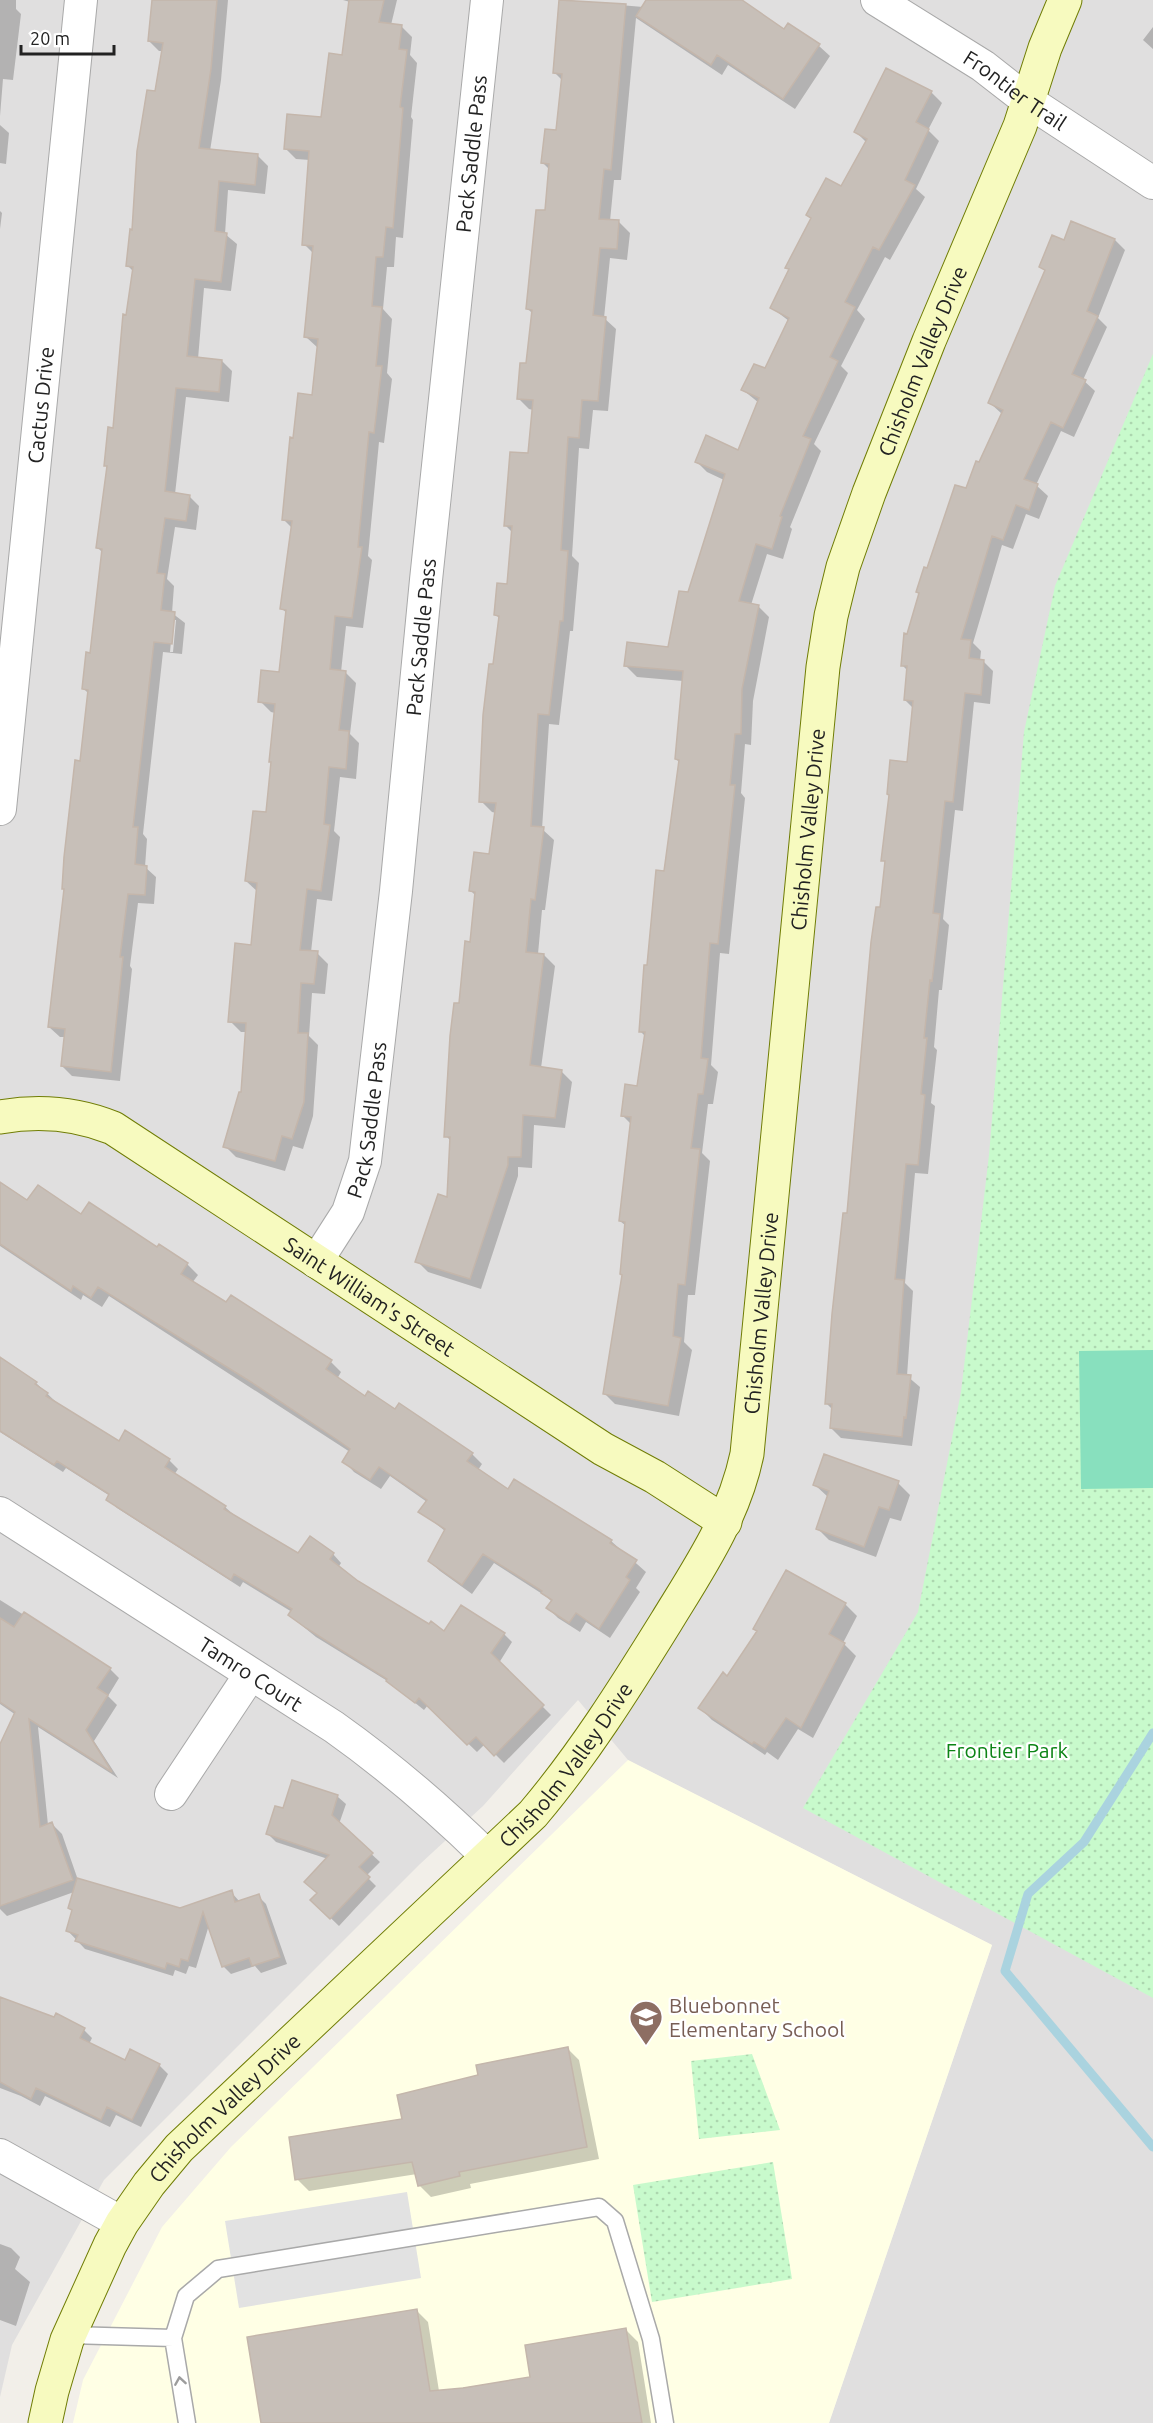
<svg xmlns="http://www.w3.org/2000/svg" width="1153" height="2423" viewBox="0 0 1153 2423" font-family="Ubuntu,sans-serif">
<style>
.residential{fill:#e0dfdf}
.education{fill:#ffffe5}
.park{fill:url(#park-dots)}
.pitch{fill:#88e0be}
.parking{fill:#e2e2e2}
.shadow{fill:#0003;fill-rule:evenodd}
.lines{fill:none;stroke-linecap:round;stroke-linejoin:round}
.stream{stroke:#aad3df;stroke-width:9}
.building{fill:#c7bfb8;stroke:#c4b6ab;stroke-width:1.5}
.lane-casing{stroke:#a9a9a9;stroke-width:19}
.street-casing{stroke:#a9a9a9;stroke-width:34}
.secondary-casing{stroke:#707d05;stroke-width:35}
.lane{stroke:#fff;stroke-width:16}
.street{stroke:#fff;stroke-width:32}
.secondary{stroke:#f7fabf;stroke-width:33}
.oneway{stroke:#9c9c9c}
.labels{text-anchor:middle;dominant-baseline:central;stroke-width:4.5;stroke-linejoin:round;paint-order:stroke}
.street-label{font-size:21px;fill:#222;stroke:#fff}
.park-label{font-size:21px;fill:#0c8416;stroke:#fff}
.education-label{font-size:21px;fill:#785e54;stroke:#fff;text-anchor:start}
</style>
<defs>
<pattern id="park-dots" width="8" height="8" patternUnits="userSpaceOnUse" patternTransform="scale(1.5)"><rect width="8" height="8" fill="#c8facc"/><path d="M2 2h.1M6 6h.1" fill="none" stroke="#acd6af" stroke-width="1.8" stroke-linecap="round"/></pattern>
</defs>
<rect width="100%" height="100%" fill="#f2efe9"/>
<path class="residential" d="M0,0H1153V2423H829L992,1945L628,1760L578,1700L483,1806L420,1864L104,2180L12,2345L0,2397Z"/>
<path class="education" d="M628,1760L992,1945L829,2423H73L83,2380L162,2227L231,2147Z"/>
<path class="park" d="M1153,354V1998L803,1808L918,1612L961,1392L989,1155L1024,732L1055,586Z
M752,2054L780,2130L699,2139L691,2061Z
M773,2162L792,2279L652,2302L633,2185Z"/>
<path class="pitch" d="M1153,1350V1488L1081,1489L1079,1351Z"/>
<path class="parking" d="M407,2192L421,2278L239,2308L225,2221Z"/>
<path class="shadow" d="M0,0H16V9L21,14L13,80L3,79L0,116Z
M153,0H228L221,80L210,151L258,156L268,166L265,194L228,190L225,234L237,244L231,291L204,288L198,359L222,361L232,371L229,402L186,397L175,494L189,496L199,506L196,530L175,527L167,579L174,586L172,613L185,623L182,654L163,652L143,834L147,839L145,867L156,877L154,904L138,903L130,966L132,969L120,1081L72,1076L62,1066L65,1037H60L49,1027L89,694L84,689L92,655L103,553L98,548L108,467L106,465L114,429L134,272L128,266L163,51H159L149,41ZM173,620H176L173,652H170Z
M343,0H397L391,25L401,26L412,37L410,55L417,63L411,117L413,120L403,238L396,237L394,267H387L383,309L392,319L387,373L392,379L384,443L379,442L368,556L372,560L363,628L346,626L341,672H345L356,683L350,734L359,743L356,779L340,777L334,831L340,837L332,901L317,899L311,952L317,953L328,964L325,994L312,993L309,1036L318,1045L313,1116L303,1149L293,1146L285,1171L236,1157L225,1146L243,1094L246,1032H241L230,1021L252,946L258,892L246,881L267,814L275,713L271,712L260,701L280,674L287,613L282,609L292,528L284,520L294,439L313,397L318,348L306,337L314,254L304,244L310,160L296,159L285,148L322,119L343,57L350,2Z
M561,0L655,8L648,0H738L785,31L819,46L830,56L795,109L728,65L722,75L636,18L621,180H614L610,221L619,222L630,233L627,260L610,258L604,318L616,329L608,411L593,410L589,449L579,448L572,556L579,563L573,631H570L559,725L549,724L542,829L554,840L545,910H542L538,954L544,955L555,966L541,1068L561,1071L572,1082L565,1128L534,1125L532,1168L518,1167V1176L481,1289L428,1272L417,1261L449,1199L451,1141L446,1136L461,1005L471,944L476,896L471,891L490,856L496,813L492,812L481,801L500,619L496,615L509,585L513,533L505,525L529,455L533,410L529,409L518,398L527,365L533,314L528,309L547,212L550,170L543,163L558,132L563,81L554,72Z
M1153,27V49L1143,40Z
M931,92L942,103L928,130L939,141L916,189L925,197L890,260L885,257L857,310L865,319L841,366L848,373L814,444L821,451L790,527L792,529L783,559L767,554L751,605L758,606L769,617L753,701L751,745L745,744L741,793L745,798L729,954L720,953L711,1065L718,1072L713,1104H708L702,1153L710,1161L695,1295H688L684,1342L692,1350L679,1416L615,1404L604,1393L623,1275L626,1226L620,1221L632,1125L622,1115L638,1088L646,1037L640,1031L648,967L665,873L680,763L676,759L683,681L637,677L626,666L670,648L724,480L707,472L696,461L738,451L759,403L743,390L766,370L789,321L772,308L790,270L787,267L812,219L807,215L841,188L867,143L856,132Z
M0,125L9,133L6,164L0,163Z
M0,211L2,213L0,229Z
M1072,223L1115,240L1125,250L1098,318L1107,327L1083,380L1095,391L1074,437L1061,431L1036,485L1048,496L1039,519L1026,514L1013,549L1002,545L973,643L981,651L980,661H983L993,671L990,704L974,702L963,811L955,810L943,919L949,925L942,990H939L934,1047L937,1050L931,1103L935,1106L928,1174L915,1173L905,1283L913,1291L907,1376L920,1387L912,1446L841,1438L831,1428L833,1410L826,1403L886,863L883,860L908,763L914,709L905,700L908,671L903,666L908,635L920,595L917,592L1002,414L990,403L1046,272L1041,267L1065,242Z
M0,1194L82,1216L158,1249L160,1246L187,1264L198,1275L192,1283L331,1362L341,1372L337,1379L365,1398L396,1411L472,1454L482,1464L478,1470L508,1491L611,1541L646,1572L636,1588L640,1592L610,1638L586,1622L580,1632L558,1618L548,1608L552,1602L547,1597L494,1563L472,1594L440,1571L429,1561L445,1531L420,1511L427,1502L390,1476L381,1489L354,1472L344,1461L350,1452L109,1296L102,1307L83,1295L81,1300L0,1246Z
M0,1362L36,1383L56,1402L119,1443L126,1432L169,1460L178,1469L174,1475L225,1507L234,1515L298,1555L333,1554L341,1563L338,1568L358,1583L444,1633L504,1634L512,1642L499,1663L551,1715L504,1763L485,1744L477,1752L428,1705L424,1710L389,1682L316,1637L289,1615L292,1612L243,1582L240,1587L117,1508L108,1499L110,1496L66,1468L63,1472L0,1432Z
M825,1456L898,1483L910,1495L901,1521L890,1518L876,1557L829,1540L818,1529L828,1497L815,1485Z
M0,1600L110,1669L119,1678L108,1696L117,1705L94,1741L118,1778L38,1727L48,1825L52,1824L62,1834L78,1880L180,1909L231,1892L240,1902L258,1896L266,1904L287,1964L261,1973L255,1966L231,1974L223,1966L209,1925L196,1968L189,1966L186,1974L175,1970L173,1976L85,1949L68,1931L73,1912L70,1908L74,1892L7,1916L0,1909V1747L16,1715L0,1704Z
M845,1604L857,1616L843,1643L856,1656L813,1738L798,1729L778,1760L767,1752L765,1755L712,1720L700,1708L728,1678L758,1632L755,1629Z
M293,1782L338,1797L346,1804L339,1824L380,1862L366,1876L376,1886L339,1926L312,1900L319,1894L328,1859L276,1842L268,1834L283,1810Z
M0,1998L84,2030L92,2038L89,2044L126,2062L159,2065L168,2074L141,2127L116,2115L110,2127L45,2096L40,2106L21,2096L0,2088Z
M567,2048L579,2060L599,2159L470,2184L471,2188L431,2197L419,2185L417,2174L309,2191L297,2179L480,2076Z
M0,2244L11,2248L20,2257L15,2269L30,2282L16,2326L0,2320Z
M416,2310L428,2322L439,2391L532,2378L626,2330L638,2342L651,2423H263Z"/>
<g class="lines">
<path class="stream" d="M1153,1733L1084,1842L1028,1894L1005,1971L1153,2147"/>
</g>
<path class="building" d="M152,0H217L211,69L199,148L258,154L255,185L219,181L215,231L227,233L221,282L195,279L187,356L222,360L219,392L176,388L165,491L190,495L186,521L165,518L157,573L165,574L161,610L175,612L172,644L154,642L133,827H138L135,864L147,866L145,895L128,894L120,957H123L111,1072L61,1066L65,1029L48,1027L64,889H62L64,857L75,760L80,761L88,690L82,689L86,652L90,653L102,549L96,548L107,466H104L108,427L113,428L123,314L126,315L133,267L126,266L130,229L132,230L137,151L147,90L155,91L163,43L148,41Z
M349,0H384L379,22L402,25L399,49L407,50L400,107L403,108L393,228L386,227L383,257H376L372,306L382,307L376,366H382L374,433L369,432L358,547H362L352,618L335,616L330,669L346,671L339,730L349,731L346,769L329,767L324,824L330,825L321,891L307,889L300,950L318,951L314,984L301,983L298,1033H308L304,1102L292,1139L282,1136L275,1161L223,1147L239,1092H241L246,1023L228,1022L235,943L251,945L257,883L245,881L253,811L266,812L271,762H269L275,704L258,702L261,670L279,672L286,610L280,609L292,521L282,520L290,437L293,438L298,393L312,395L318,339L304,337L313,246L302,245L309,151L284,149L287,114L321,117L329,53L342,55Z
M559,0L626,4L611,170L604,169L599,219L619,220L617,249L600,248L593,315L606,317L598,401L582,400L579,438L568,437L561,550L568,551L563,621H560L549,715L538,714L531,826L544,827L535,900L531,899L526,952L544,954L530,1065L562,1070L555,1118L523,1115L521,1157H508V1165L470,1279L415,1262L438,1194L447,1197L450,1137H444L450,1036L454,1003H459L465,941L470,942L475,892L469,891L474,852L489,854L496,803L479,802L483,715L489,664H493L499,616L494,615L497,583L507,584L512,526H504L510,452L528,453L533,400L517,399L520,363H526L532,310L526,309L536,210H545L549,164L541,163L545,129L556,130L562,74L553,73Z
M646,0H742L784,29L788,23L820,44L783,99L717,55L711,65L636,16Z
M886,68L932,91L916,122L929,129L905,180L915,185L879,250L873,247L845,302L855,307L830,357L838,361L803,436L811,439L780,516L782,517L772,549L756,544L739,601L759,605L742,689L741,734H735L730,785H735L718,944L710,943L701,1058L708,1059L703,1094H698L691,1148L700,1149L685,1285L678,1284L673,1336L681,1338L668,1406L603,1394L622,1275L620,1274L625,1222L619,1221L631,1117L621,1116L625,1084L637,1086L645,1032H639L644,965H647L656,870L664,871L679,760L675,759L683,671L624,666L627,642L668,647L679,591L688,592L725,474L695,462L706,435L738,450L759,398L741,390L754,364L765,368L789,318L770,308L789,269L785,268L811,218L806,215L826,178L841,186L867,139L854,132Z
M1071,221L1115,239L1087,311L1098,316L1072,374L1086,380L1063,428L1051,422L1024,479L1038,484L1029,510L1016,505L1003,540L992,536L961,639L971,640L969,658L984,660L981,695L965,693L953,802L945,801L933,913L940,914L932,981L930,980L924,1038H927L921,1094L925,1095L918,1165L906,1164L895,1279L904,1280L897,1374L911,1375L906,1418L904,1417L902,1437L830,1428L832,1404H825L832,1314L843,1213H847L871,942L876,907H880L885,861H881L889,795L887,794L890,760L907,762L913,701L904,700L907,666H901L904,633L907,634L919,593L916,592L924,567L927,568L955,485L966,488L976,461L979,462L1003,410L988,403L1045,270L1039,267L1052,235L1064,240Z
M0,1182L27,1200L38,1185L81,1214L89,1202L157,1247L159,1244L188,1263L181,1274L226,1302L231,1295L332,1360L326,1369L365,1396L368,1391L395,1409L399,1403L473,1453L467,1461L508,1489L514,1479L612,1540L610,1543L637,1560L626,1577L630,1580L599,1629L576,1613L569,1623L546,1608L552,1600L541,1593L542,1591L483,1554L462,1585L428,1561L445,1529L418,1512L427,1500L379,1467L370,1480L342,1462L350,1449L336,1439L251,1382L98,1287L91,1298L73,1286L71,1291L0,1244Z
M0,1357L37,1382L35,1384L48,1393L46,1396L119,1441L125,1430L170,1459L165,1467L226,1506L224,1509L298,1553L310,1536L334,1553L330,1559L358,1581L429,1624L431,1621L444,1631L461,1605L505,1633L491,1653L544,1705L494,1756L476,1737L467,1745L419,1698L415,1703L386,1681L387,1679L306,1628L288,1615L292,1609L234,1574L231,1580L106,1500L109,1494L57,1461L54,1465L0,1431Z
M824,1454L899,1481L889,1510L879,1507L864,1547L816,1529L829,1491L813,1485Z
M786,1570L846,1603L829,1634L845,1643L801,1728L786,1718L765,1749L754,1742L752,1744L698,1708L723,1672L727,1676L757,1631L753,1629Z
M24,1612L111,1668L97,1688L108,1695L86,1730L112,1772L29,1719L40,1827L52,1822L73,1880L0,1906V1744L15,1712L0,1702V1618L14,1627Z
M292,1780L338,1795L332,1815L373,1853L359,1867L370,1877L330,1919L310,1900L317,1893L304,1882L329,1855L266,1834L275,1806L283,1808Z
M77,1878L180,1908L232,1890L235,1902L259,1894L280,1957L252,1966L249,1958L222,1967L203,1912L188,1961L181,1959L179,1967L167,1963L165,1969L75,1941L78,1935L66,1931L72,1910L68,1908Z
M0,1997L54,2017L56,2013L85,2028L80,2038L125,2060L130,2049L160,2064L132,2120L107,2107L101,2120L36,2088L31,2099L0,2082Z
M568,2047L587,2147L459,2172L460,2176L418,2186L412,2162L295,2180L289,2137L402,2119L397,2095L478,2075L476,2065Z
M417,2309L430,2391L463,2388L530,2377L525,2345L626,2328L642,2423H261L247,2337Z"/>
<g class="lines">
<defs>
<path id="lane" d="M70,2335L173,2338
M187,2423L173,2338L186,2296L218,2269L599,2207L615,2221L651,2339L665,2423"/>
<g id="street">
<path id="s1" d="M877,0L983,66L1028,101L1153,183"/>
<path id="s2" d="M0,809L81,0"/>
<path id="s3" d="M316,1262L348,1212L365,1161L396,891L426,580L487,0"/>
<path id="s4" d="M0,1513L334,1727C389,1766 439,1809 487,1856"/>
<path d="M171,1794L250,1675"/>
<path d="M0,2155L122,2223"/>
</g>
<g id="secondary">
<path id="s5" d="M0,1117C39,1110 76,1113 113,1128L603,1449L655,1477L725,1522"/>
<path id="s6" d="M45,2423L52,2391L67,2340L110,2245L122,2223L149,2184L179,2148L533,1814C583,1755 625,1688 666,1622C699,1568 734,1517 747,1454L823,667L831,616L843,567L869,493L929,341L1020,126L1045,48L1065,0"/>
</g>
</defs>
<use href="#lane" class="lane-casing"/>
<use href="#street" class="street-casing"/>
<use href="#secondary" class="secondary-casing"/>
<use href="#lane" class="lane"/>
<use href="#street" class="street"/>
<use href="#secondary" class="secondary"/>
</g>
<defs><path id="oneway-chevron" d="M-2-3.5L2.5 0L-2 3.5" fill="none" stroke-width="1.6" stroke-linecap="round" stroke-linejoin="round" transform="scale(1.5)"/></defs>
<use class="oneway" href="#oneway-chevron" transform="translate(180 2381) rotate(-99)"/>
<defs>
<symbol id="school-pin" viewBox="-11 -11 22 30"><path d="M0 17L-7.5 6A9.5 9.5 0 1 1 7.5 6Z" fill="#8d6e63" stroke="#fff"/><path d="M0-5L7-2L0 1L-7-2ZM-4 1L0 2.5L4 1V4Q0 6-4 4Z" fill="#fff"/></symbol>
</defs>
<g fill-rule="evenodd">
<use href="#school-pin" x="627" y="1998" width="38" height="52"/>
</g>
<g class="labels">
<g class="street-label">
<text stroke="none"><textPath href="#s1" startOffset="165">Frontier Trail</textPath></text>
<text stroke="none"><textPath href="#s3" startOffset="1126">Pack Saddle Pass</textPath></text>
<text stroke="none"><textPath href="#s6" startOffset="2331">Chisholm Valley Drive</textPath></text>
<text stroke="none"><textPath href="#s2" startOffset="406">Cactus Drive</textPath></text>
<text stroke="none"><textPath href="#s3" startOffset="640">Pack Saddle Pass</textPath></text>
<text stroke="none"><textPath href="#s6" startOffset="1845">Chisholm Valley Drive</textPath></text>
<text stroke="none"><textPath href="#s3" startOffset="154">Pack Saddle Pass</textPath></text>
<text stroke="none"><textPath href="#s5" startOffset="422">Saint William's Street</textPath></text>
<text stroke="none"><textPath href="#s6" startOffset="1359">Chisholm Valley Drive</textPath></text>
<text stroke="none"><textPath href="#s4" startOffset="298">Tamro Court</textPath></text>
<text stroke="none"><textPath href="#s6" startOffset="855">Chisholm Valley Drive</textPath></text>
<text stroke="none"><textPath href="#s6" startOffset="370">Chisholm Valley Drive</textPath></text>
</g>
<g class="park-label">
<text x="1007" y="1750">Frontier Park</text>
</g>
<g class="education-label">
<text x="669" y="2005">Bluebonnet<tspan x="669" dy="24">Elementary School</tspan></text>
</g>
</g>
<path d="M21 45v9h93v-9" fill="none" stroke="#222222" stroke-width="3"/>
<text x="30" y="45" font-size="18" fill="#222222" stroke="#ffffff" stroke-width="4.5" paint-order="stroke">20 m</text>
</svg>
